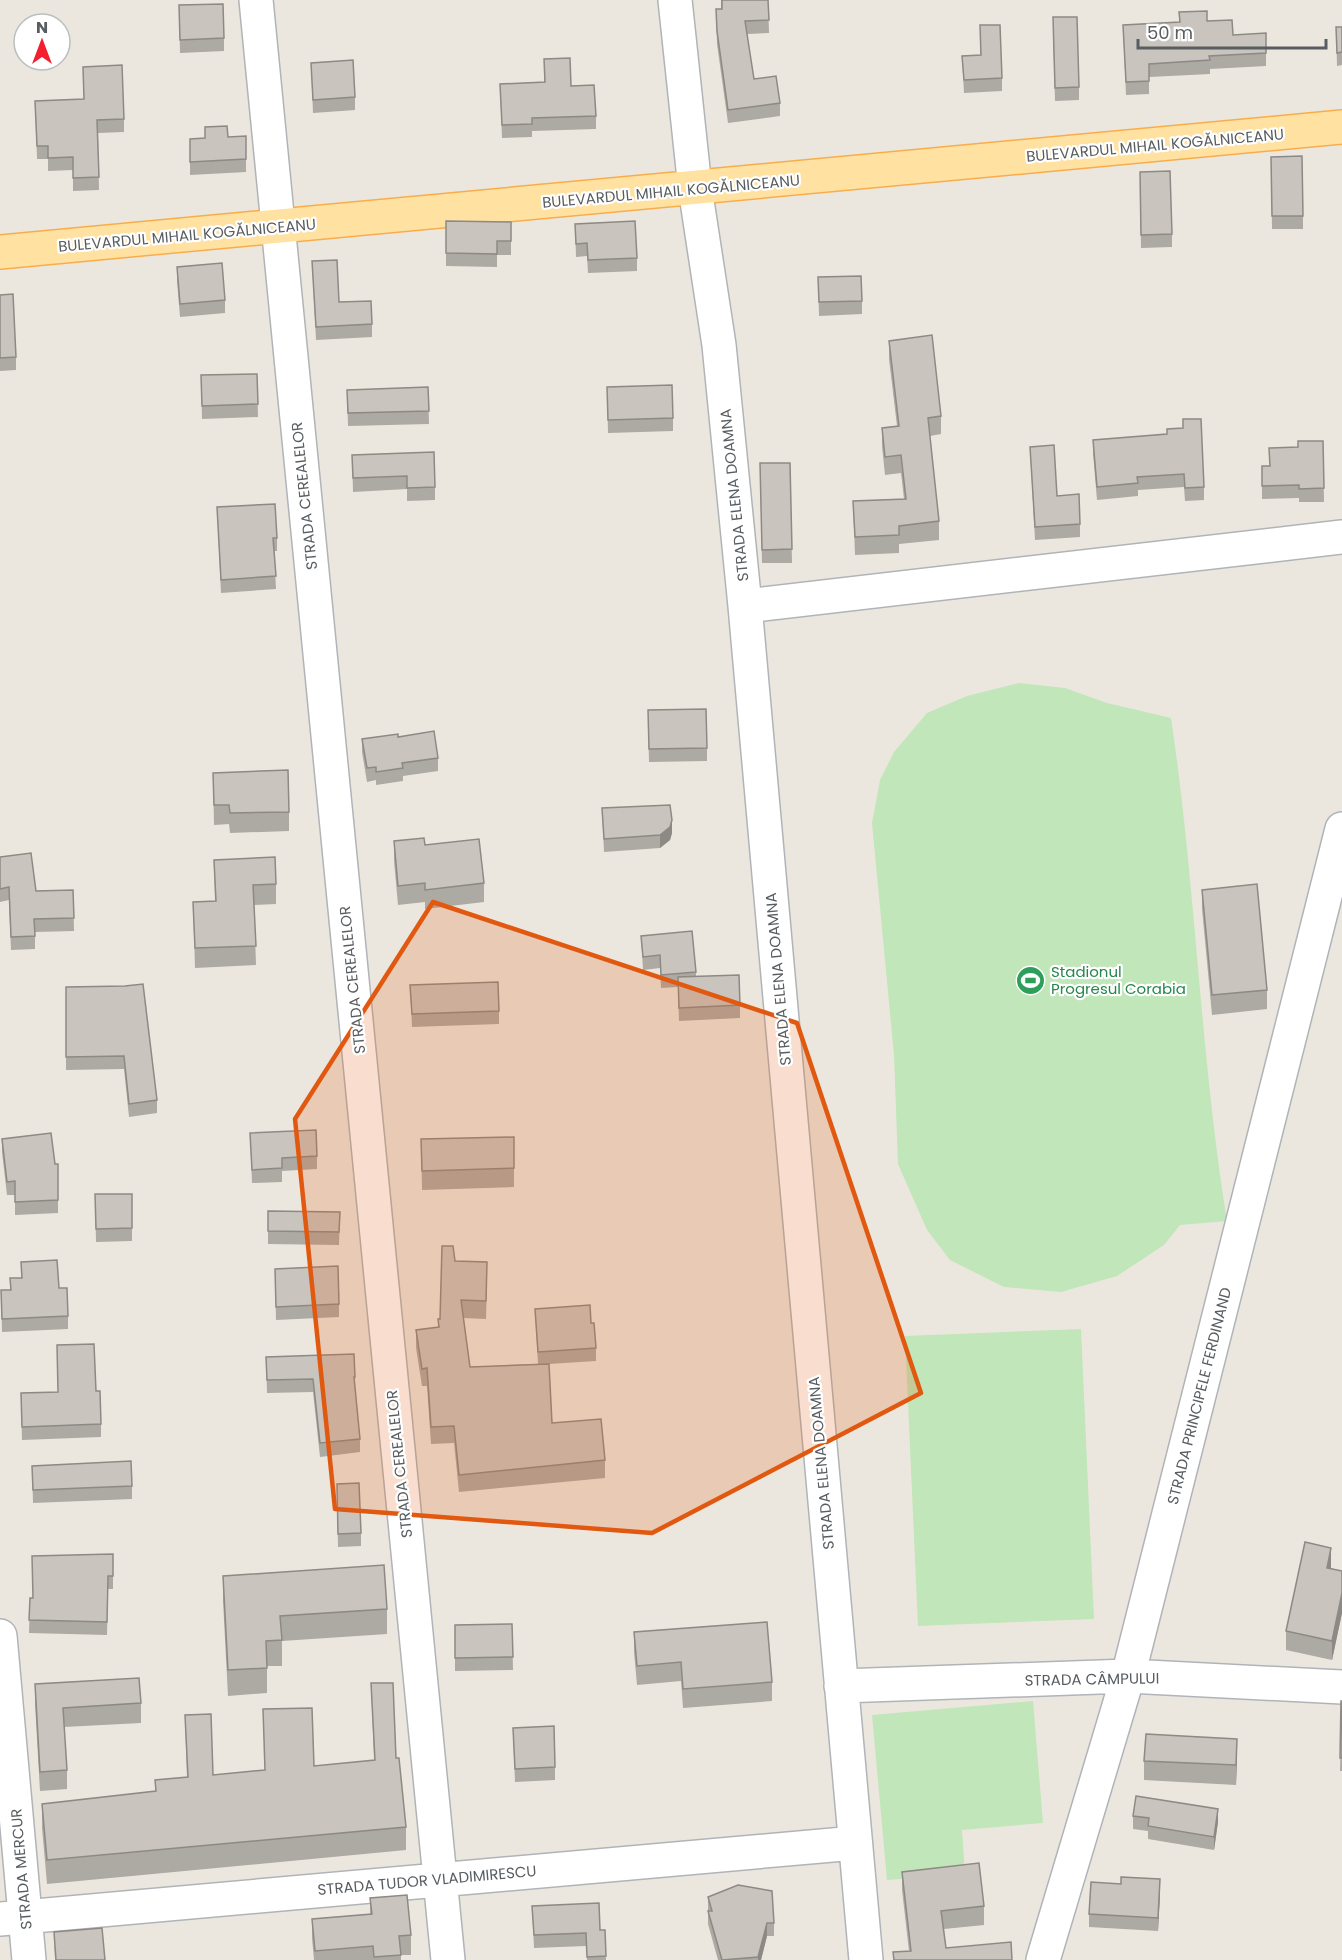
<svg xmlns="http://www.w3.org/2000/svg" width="1342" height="1960" viewBox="0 0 1342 1960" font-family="Poppins,sans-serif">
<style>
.green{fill:#c0e6b9}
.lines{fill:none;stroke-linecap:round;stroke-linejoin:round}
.minor-casing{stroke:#b0b4b8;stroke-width:36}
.major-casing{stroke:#f9ad4a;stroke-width:36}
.minor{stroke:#fff;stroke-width:33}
.major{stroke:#ffe1a1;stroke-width:33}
.wall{fill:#ada9a3}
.shaded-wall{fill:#8d8985}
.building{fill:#c9c4be;stroke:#8d8985;stroke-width:1.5}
.marked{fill:#e15910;fill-opacity:0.2;stroke:#e15910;stroke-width:4.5;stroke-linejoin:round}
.labels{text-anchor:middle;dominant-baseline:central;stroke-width:4.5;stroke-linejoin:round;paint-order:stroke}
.street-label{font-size:15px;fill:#585d61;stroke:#fff}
.leisure-label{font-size:15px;fill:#27864d;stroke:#fff;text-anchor:start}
</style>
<rect width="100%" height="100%" fill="#ece7de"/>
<path class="green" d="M1019,683L1065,688L1107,703L1171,718C1196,885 1200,1055 1227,1221L1180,1225L1164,1245L1117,1276L1061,1292L1004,1287L950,1260L927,1230L898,1164L894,1055L872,823L880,780L894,752L927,713L967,696Z
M1081,1329L1094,1619L918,1626L905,1336Z
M1033,1701L1043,1823L962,1830L965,1874L887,1880L872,1715Z"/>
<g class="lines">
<defs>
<path id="minor" d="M256,0L448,1960
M675,0L695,188L719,345L745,606L866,1960
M745,606L1342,537
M0,1636L29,1960
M841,1686L1128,1676L1342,1687
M0,1919L855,1843
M1043,1960L1128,1676L1342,829"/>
<path id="major" d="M0,252L1342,127"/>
</defs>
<use href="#minor" class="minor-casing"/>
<use href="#major" class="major-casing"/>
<use href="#minor" class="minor"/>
<use href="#major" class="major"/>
</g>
<path class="wall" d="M721,0H768L769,33L747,34L754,79L780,103V116L728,123L717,44L716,9H721Z
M179,5L224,38V51L180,53Z
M1179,12L1207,21L1233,35L1266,33V66L1210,69V74L1149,77V94L1126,95L1123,25L1179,22Z
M980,25L1002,78V91L964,93L962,56L980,55Z
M1336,27H1342V65L1337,66Z
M1053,30L1079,87V100L1055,101Z
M544,59L571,86L596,116V129L532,131V137L502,138L500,84L544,82Z
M311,63L355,97V110L313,113Z
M83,67L124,119V132L98,133L99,190L73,191V170L48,171V159H37L35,101L84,99Z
M190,139L246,159V172L190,175Z
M1271,157L1303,216V229H1272Z
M1140,185L1172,234V247L1141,248Z
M446,221L511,222V255H497V267L446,266Z
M575,224L637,258V271L588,273L587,256L576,257Z
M312,261L339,302L372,324V337L316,340Z
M177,267L225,300V313L180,317L177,280Z
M818,277L862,301V314L819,316Z
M0,295L16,357V370L0,371Z
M889,341L941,416V434L930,436L939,521V540L899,544V553L855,555L853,501L904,499L901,473L885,475L882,446V428L897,426L889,359Z
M257,374L258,417L202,419L201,375Z
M428,387L429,424L348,426L347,390Z
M607,387L673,418V431L608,433Z
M1167,434L1204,487V500L1185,501L1184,487L1138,490V496L1097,500L1093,453V440Z
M1323,441L1324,502H1299V498L1262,499V466H1270L1298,447Z
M1030,447L1057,496L1080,524V537L1035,540Z
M352,455L435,487V500L407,501V489L353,492Z
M760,463H790L792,563H762Z
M217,507L277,538V551H274L276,589L221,593Z
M648,723L707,748V761L649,762Z
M398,737L438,758V771L403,776V781L376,785V780L367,782L362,752V739Z
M213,773L289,812V831L230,833L229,824L214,825Z
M602,808L672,833L670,840L660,848L604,852Z
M394,841L425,845L484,883V902L425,909V902L398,905L394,861Z
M0,857L36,891L73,890L74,931L35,932V949L11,950L9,900L0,902Z
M214,860L276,884V904L254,905L256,965L195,968L193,902L215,901Z
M1202,890L1267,990V1009L1212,1015L1202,909Z
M641,936L696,972V977L740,1005V1018L679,1021L678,987L661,988L660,968L643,970Z
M410,985L499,1011V1024L412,1027Z
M125,986L157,1100V1113L129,1117L124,1069L66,1070V987Z
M250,1133L317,1156V1169L282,1171V1182L252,1183Z
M2,1139L55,1164H58V1213L15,1215V1195H7L2,1152Z
M421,1139L514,1168V1187L422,1190Z
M95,1194H132V1241L96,1242Z
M268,1211L340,1212L339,1245L268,1244Z
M455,1261L487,1280L486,1319L463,1318L470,1367L538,1364L535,1309L591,1323L596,1348V1361L549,1364L552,1423L605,1460V1478L459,1492L454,1443L431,1444L427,1386H422L416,1348V1330L438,1327V1319H440Z
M21,1262L59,1288L68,1316V1329L2,1332L1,1290H10V1278H22Z
M275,1269L339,1304V1317L276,1320Z
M266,1357L355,1377V1390L360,1439V1452L320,1457L313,1392L267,1393Z
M96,1391L101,1424V1437L22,1440L21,1393Z
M32,1466L132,1486V1499L33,1503Z
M337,1484L361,1533V1546L338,1547Z
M113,1554V1589H108L107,1635L29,1633L30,1598H33Z
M1331,1567V1568L1342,1571V1613L1332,1660L1286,1650V1631Z
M223,1576L387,1609V1634L282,1641V1666H267V1693L228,1696L223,1601Z
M512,1624L513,1670L455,1671V1625Z
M634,1632L772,1682V1701L683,1708L681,1681L637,1685L634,1652Z
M371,1683L396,1758L406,1827V1850L47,1884L42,1828V1804L155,1792V1780L187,1778L185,1715L213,1775L265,1770L263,1709L314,1766L374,1760Z
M35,1684L141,1703V1723L64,1727L67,1770V1789L40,1791L35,1704Z
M1342,1701V1771H1340Z
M513,1728L555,1767V1780L515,1782Z
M1237,1758L1236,1785L1144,1780V1761Z
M1133,1816L1218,1822L1214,1850L1148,1839V1831L1133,1829Z
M902,1872L984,1906V1925L944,1929L946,1948L1012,1960H893V1952L909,1951L902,1890Z
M1160,1892L1158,1931L1089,1927V1914Z
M708,1897L774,1923V1936H767L761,1960H718L708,1924Z
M370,1898L411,1935V1955H401V1960H314L312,1938V1919L370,1914Z
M532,1906L600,1930H605L606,1960H587L586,1946L534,1948Z
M54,1932L105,1960H55Z"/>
<path class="shaded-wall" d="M672,820V833L670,840L660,848V835Z
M1331,1548V1567L1327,1587V1568Z
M1342,1593V1613L1332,1660V1641Z
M1237,1739V1758L1236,1785V1765Z
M1218,1809V1822L1214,1850V1837Z
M1160,1879V1892L1158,1931V1918Z
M767,1923V1936L761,1960H758V1957Z"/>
<path class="building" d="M722,0H768L769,20L745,21L754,79L776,76L780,103L728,110L717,31L716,9H722Z
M223,4L224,38L180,40L179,5Z
M1207,11V21L1232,20L1233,35L1266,33V53L1209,56L1210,60L1149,64V81L1126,82L1123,25L1180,22L1179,12Z
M1053,17H1077L1079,87L1055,88Z
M980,25H1000L1002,78L964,80L962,56L981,55Z
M1336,27H1342V52L1337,53Z
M570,58L571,86L594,85L596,116L532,118V124L502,125L500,84L545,82L544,59Z
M353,60L355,97L313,100L311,63Z
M122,65L124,119L97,120L99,177L73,178V157L48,158V146H37L35,101L84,99L83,67Z
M227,126L228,137L246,136V159L190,162V139L205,138V127Z
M1302,156L1303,216H1272L1271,157Z
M1170,171L1172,234L1141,235L1140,172Z
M446,221L511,222V241H497V254L446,253Z
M635,221L637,258L588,260L587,243L576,244L575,224Z
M337,260L339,302L371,301L372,324L316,327L312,261Z
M222,263L225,300L180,304L177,267Z
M861,276L862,301L819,302L818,277Z
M13,294L16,357L0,358V295Z
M932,335L941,416L928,418L939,521L899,526V535L855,537L853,501L906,499L901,455L885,457L882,428L899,426L889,341Z
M257,374L258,404L202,406L201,375Z
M672,385L673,418L608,420L607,387Z
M428,387L429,411L348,413L347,390Z
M1183,419H1201L1204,487L1185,488L1184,474L1137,477L1138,483L1097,487L1093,440L1167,434V429L1183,428Z
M1298,441H1323L1324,488L1299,489V485L1262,486V466H1270L1269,448L1298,447Z
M1054,445L1057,496L1079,494L1080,524L1035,527L1030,447Z
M434,452L435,487L407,488V476L353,478L352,455Z
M760,463H790L792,549L762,550Z
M275,504L277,538H273L276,576L221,580L217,507Z
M706,709L707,748L649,749L648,710Z
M434,731L438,758L402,763L403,768L376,772V767L367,768L362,739L398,734V737Z
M288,770L289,812L230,813L229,805H214L213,773Z
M670,805L672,820L670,827L660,835L604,839L602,808Z
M424,838L425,845L479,839L484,883L425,890V883L398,886L394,841Z
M31,853L36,891L73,890L74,918L34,919L35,936L11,937L9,887L0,889V857Z
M275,857L276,884L253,885L256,946L195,948L193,902L216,901L214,860Z
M1257,884L1267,990L1212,995L1202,890Z
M692,931L696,972L661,975L660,955L643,957L641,936Z
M739,975L740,1005L679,1008L678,977Z
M498,982L499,1011L412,1014L410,985Z
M143,984L157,1100L129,1104L124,1056L66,1057V987L125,986Z
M316,1130L317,1156L282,1158V1168L252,1170L250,1133Z
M51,1133L55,1164H58V1200L15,1202V1181L7,1182L2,1139Z
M514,1137V1168L422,1171L421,1139Z
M95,1194H132V1228L96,1229Z
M268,1211L340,1212L339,1232L268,1231Z
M442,1246H453L455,1261L487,1262L486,1301L461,1300L470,1367L549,1364L552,1423L601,1419L605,1460L459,1475L454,1426L431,1427L427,1368L422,1369L416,1330L439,1327L438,1319H440Z
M57,1260L59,1288H67L68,1316L2,1319L1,1290H11L10,1278H22L21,1262Z
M338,1266L339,1304L276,1307L275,1269Z
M590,1305L591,1323H594L596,1348L538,1352L535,1309Z
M94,1344L96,1391H100L101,1424L22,1427L21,1393L58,1392L57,1345Z
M354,1354L355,1377H354L360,1439L320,1443L313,1379L267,1380L266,1357Z
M131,1461L132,1486L33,1490L32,1466Z
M359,1483L361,1533L338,1534L337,1484Z
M1305,1542L1331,1548L1327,1568L1342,1571V1593L1332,1641L1286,1631Z
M113,1554V1576H108L107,1622L29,1620L30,1598H33L32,1556Z
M384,1565L387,1609L280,1616L282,1640L266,1641L267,1668L228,1670L223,1576Z
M767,1622L772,1682L683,1689L681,1662L637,1666L634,1632Z
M512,1624L513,1657L455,1658V1625Z
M139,1678L141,1703L63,1708L67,1770L40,1772L35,1684Z
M371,1683H393L396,1758H399L406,1827L47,1860L42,1804L156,1791L155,1780L188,1777L185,1715L211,1714L213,1775L265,1770L263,1709L312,1708L314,1766L375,1760Z
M1341,1701H1342V1758H1340Z
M554,1726L555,1767L515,1769L513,1728Z
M1146,1734L1237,1739L1236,1765L1144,1761Z
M1136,1796L1218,1809L1214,1837L1148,1826L1149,1818L1133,1816Z
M979,1863L984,1906L941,1911L946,1948L1011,1942L1012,1960H894L893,1952L911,1951L902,1872Z
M1121,1877L1160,1879L1158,1918L1089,1914L1091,1882L1121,1884Z
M738,1885L772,1891L774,1923H767L758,1957L722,1960L708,1911H712L708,1897Z
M407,1895L411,1935L399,1936L401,1955L374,1957L373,1946L315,1951L312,1919L372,1914L370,1898Z
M599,1903L600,1930H605L606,1956L587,1957L586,1933L534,1935L532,1906Z
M102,1928L105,1960H56L54,1932Z"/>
<path class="marked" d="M433,902L797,1023L921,1393L652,1533L335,1509L295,1119Z"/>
<defs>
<symbol id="stadium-disc" viewBox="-11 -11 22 22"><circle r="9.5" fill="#2e9e5b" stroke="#fff"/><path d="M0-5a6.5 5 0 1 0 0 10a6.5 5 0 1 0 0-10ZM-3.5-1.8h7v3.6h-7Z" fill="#fff"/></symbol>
</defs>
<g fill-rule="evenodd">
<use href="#stadium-disc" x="1014" y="964" width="33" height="33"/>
</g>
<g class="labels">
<g class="street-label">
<text transform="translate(1155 145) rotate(-5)">BULEVARDUL MIHAIL KOGĂLNICEANU</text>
<text transform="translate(671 191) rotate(-5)">BULEVARDUL MIHAIL KOGĂLNICEANU</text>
<text transform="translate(187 235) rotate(-5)">BULEVARDUL MIHAIL KOGĂLNICEANU</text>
<text transform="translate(734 495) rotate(-96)">STRADA ELENA DOAMNA</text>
<text transform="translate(304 496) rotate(-96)">STRADA CEREALELOR</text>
<text transform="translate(778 979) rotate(-95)">STRADA ELENA DOAMNA</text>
<text transform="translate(352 980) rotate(-96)">STRADA CEREALELOR</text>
<text transform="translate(1199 1396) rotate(-76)">STRADA PRINCIPELE FERDINAND</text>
<text transform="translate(821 1463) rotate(-95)">STRADA ELENA DOAMNA</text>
<text transform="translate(399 1464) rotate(-96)">STRADA CEREALELOR</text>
<text transform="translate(1092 1679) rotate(-1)">STRADA CÂMPULUI</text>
<text transform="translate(21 1869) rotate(-95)">STRADA MERCUR</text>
<text transform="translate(427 1880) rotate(-5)">STRADA TUDOR VLADIMIRESCU</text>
</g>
<g class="leisure-label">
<text x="1051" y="971">Stadionul<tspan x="1051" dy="17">Progresul Corabia</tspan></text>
</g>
</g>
<g transform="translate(42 42)"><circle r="28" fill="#ffffff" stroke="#bcbec0" stroke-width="1.5"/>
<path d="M0-4.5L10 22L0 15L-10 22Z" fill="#f31e2e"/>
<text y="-9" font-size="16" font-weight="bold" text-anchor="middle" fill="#585d61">N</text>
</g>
<path d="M1138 39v9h188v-9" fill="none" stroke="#585d61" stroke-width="3"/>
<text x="1147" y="39" font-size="18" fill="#585d61" stroke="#ffffff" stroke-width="4.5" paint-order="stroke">50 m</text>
</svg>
